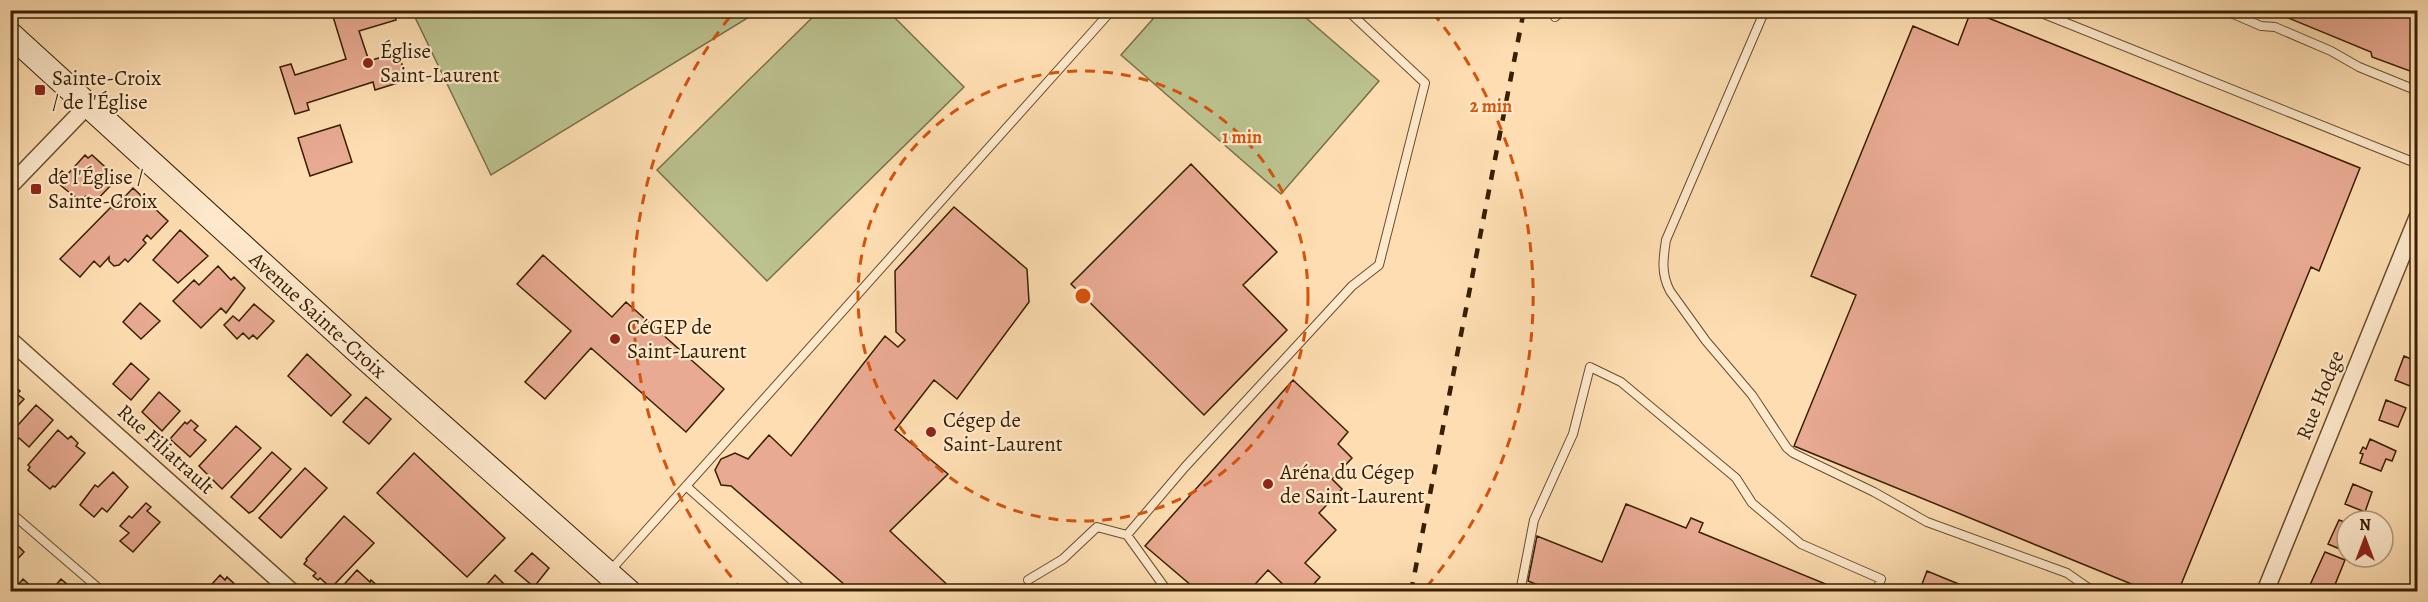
<svg xmlns="http://www.w3.org/2000/svg" width="2428" height="602" viewBox="0 0 2428 602" font-family="Alegreya,serif">
<style>
.green{fill:#bbc28f;stroke:#7a7048;stroke-width:1.5}
.building{fill:#e8aa92;stroke:#381f00;stroke-width:1.5}
.lines{fill:none;stroke-linecap:round;stroke-linejoin:round}
.service-casing{stroke:#694e2c;stroke-width:10}
.minor-casing{stroke:#694e2c;stroke-width:19}
.secondary-casing{stroke:#381f00;stroke-width:26}
.service{stroke:#fee9cc;stroke-width:8}
.minor{stroke:#fee9cc;stroke-width:16}
.secondary{stroke:#fee9cc;stroke-width:24}
.rail{stroke:#381f00;stroke-width:4.5;stroke-dasharray:10 10;stroke-linecap:butt}
.ring{fill:none;stroke:#d6530b;stroke-width:3;stroke-dasharray:10 8}
.poi-dot{fill:#8f2418;stroke:#fee9cc;stroke-width:2}
.labels{text-anchor:middle;dominant-baseline:central;stroke-width:4.5;stroke-linejoin:round;paint-order:stroke}
.poi-label{font-size:21px;fill:#381f00;stroke:#fee9cc;text-anchor:start}
.street-label{font-size:21px;fill:#381f00;stroke:#fee9cc}
.centre{fill:#d6530b;stroke:#fee9cc;stroke-width:3}
.ring-label{font-size:18px;text-anchor:middle;font-weight:bold;fill:#d6530b;stroke:#fee9cc;stroke-width:4.5;stroke-linejoin:round;paint-order:stroke}
</style>
<rect width="100%" height="100%" fill="#fdddb1"/>
<filter id="stains"><feTurbulence type="fractalNoise" baseFrequency=".00333" numOctaves="4"/><feColorMatrix values="0 0 0 0 .2 0 0 0 0 .09 0 0 0 0 .02 0 0 0 .5 -.17"/></filter>
<radialGradient id="worn" r=".72"><stop offset=".6" stop-color="#630" stop-opacity="0"/><stop offset="1" stop-color="#630" stop-opacity=".3"/></radialGradient>
<path class="green" d="M412,11V10L759,11L491,175Z
M819,11H888L964,87L767,281L657,170Z
M1160,11H1298L1379,81L1281,194L1121,55Z"/>
<path class="building" d="M331,10H394L396,20L359,31L369,61L398,52L407,80L375,90L373,82L307,103L309,110L295,114L280,67L291,64L295,75L346,59Z
M2269,10H2418V74L2372,57L2371,52Z
M1971,11L2360,168L2319,271L2311,267L2178,592H2151L1794,446L1856,295L1811,276L1913,26L1958,45Z
M340,125L352,162L310,176L298,138Z
M85,155L88,158L92,155L115,176L111,180L114,182L94,203L86,196L80,201L54,180L62,171L67,175Z
M1191,164L1277,252L1243,285L1287,330L1204,415L1071,284Z
M133,188L168,221L151,239L147,235L143,240L146,243L128,262L125,259L119,265L114,266L109,261V257L100,267L94,261L80,277L60,259L111,207L113,209Z
M954,207L1027,269L1029,302L957,399L934,380L895,430L948,474L890,531L955,592H853L731,486L721,485L715,470L721,459L735,453L748,459L769,435L791,456L885,336L898,347L905,340L896,332L895,271Z
M180,230L208,256L178,283L153,260Z
M543,255L612,317L626,302L724,389L686,432L591,348L545,399L525,382L571,331L517,284Z
M218,266L231,280L234,277L245,288L226,313L221,308L201,328L173,301L194,280L199,285Z
M140,303L160,321L141,339L123,322Z
M254,304L274,321L257,339L253,335L249,339L243,333L237,339L224,325L233,316L239,321Z
M307,354L351,395L331,416L288,376Z
M2404,356L2418,362V381L2415,388L2395,380Z
M131,363L149,379L131,400L113,384Z
M1293,380L1348,432L1338,444L1352,458L1332,479L1342,489L1319,513L1336,530L1305,563L1320,577L1307,592H1291L1268,570L1248,592H1199L1145,546Z
M10,382L20,391L17,394L24,399L10,414Z
M159,392L180,411L162,431L142,412Z
M366,397L391,419L369,444L343,422Z
M2386,400L2406,408L2398,427L2379,420Z
M36,405L53,420L29,447L19,438L13,445L10,443V434Z
M191,420L198,426L194,430L206,440L190,457L170,439L185,422L187,424Z
M236,426L261,448L222,489L199,466Z
M58,430L68,439L71,436L78,443L76,446L85,453L55,487L53,486L50,489L28,470L30,467L28,465Z
M2370,439L2396,451L2392,461L2386,459L2381,471L2360,463L2363,454L2360,453L2363,447L2366,449Z
M272,452L291,469L253,511L249,513L231,497Z
M414,453L505,538L467,577L377,493Z
M305,468L327,488L281,538L259,518Z
M113,472L128,487L107,512L102,508L94,517L80,505L95,485L98,487Z
M2353,484L2372,492L2365,512L2345,504Z
M146,503L151,507L147,511L160,522L133,552L120,541L129,533L120,526L129,516L132,518Z
M1626,504L1686,528L1691,518L1703,523L1699,532L1845,592H1555L1528,581L1537,536L1602,562Z
M344,516L374,543L331,588L320,578L318,580L313,576L316,573L304,564L307,560L306,559Z
M2339,520L2347,523V552L2328,544Z
M10,545L19,547L24,552L10,567Z
M2325,552L2345,560L2332,592L2310,585Z
M532,553L549,568L534,587L515,571Z
M357,570L370,582L371,580L384,592H341L339,590Z
M1927,571L1978,592H1919Z
M220,575L225,580L227,577L243,592H205Z
M495,575L512,592H480Z
M23,579L37,592H12Z
M61,579L69,586L65,592H50Z"/>
<g class="lines">
<defs>
<path id="service" d="M1765,10L1666,240C1663,259 1661,274 1670,291L1706,341L1752,395L1787,448L1793,453L1874,492L1927,522L2067,573L2087,587L2097,592
M2034,10L2418,164
M2224,10L2261,26L2275,27L2331,51L2359,67L2418,91
M1555,17L1563,10
M686,486L805,592
M10,512L103,592
M1127,535L1168,592
M610,571L1112,10
M1028,580L1063,559L1097,527L1127,535L1185,467L1352,286L1379,265L1425,83L1347,10
M1520,592L1534,520L1573,434L1590,367L1621,382L1736,478L1752,503L1801,544L1881,579L1876,592"/>
<path id="minor" d="M10,186L88,105
M10,340L292,592
M2265,592L2418,216"/>
<g id="secondary">
<path id="s1" d="M10,34L364,357L629,592"/>
</g>
</defs>
<use href="#service" class="service-casing"/>
<use href="#minor" class="minor-casing"/>
<use href="#secondary" class="secondary-casing"/>
<use href="#service" class="service"/>
<use href="#minor" class="minor"/>
<use href="#secondary" class="secondary"/>
<path class="rail" d="M1411,592L1524,10"/>
</g>
<g class="ring">
<circle cx="1083" cy="296" r="225"/>
<path d="M743 591A450 450 0 0 1 733 13M1433 13A450 450 0 0 1 1423 591"/>
</g>
<g class="poi-dot">
<circle cx="368" cy="63" r="6"/>
<rect x="34" y="84" width="12" height="12" rx="3"/>
<rect x="30" y="183" width="12" height="12" rx="3"/>
<circle cx="615" cy="339" r="6"/>
<circle cx="931" cy="432" r="6"/>
<circle cx="1268" cy="484" r="6"/>
</g>
<g class="labels">
<g class="poi-label">
<text x="380" y="51">Église<tspan x="380" dy="24">Saint-Laurent</tspan></text>
<text x="52" y="78">Sainte-Croix<tspan x="52" dy="24">/ de l'Église</tspan></text>
<text x="48" y="177">de l'Église /<tspan x="48" dy="24">Sainte-Croix</tspan></text>
<text x="627" y="327">CéGEP de<tspan x="627" dy="24">Saint-Laurent</tspan></text>
<text x="943" y="420">Cégep de<tspan x="943" dy="24">Saint-Laurent</tspan></text>
<text x="1280" y="472">Aréna du Cégep<tspan x="1280" dy="24">de Saint-Laurent</tspan></text>
</g>
<g class="street-label">
<text stroke="none"><textPath href="#s1" startOffset="417">Avenue Sainte-Croix</textPath></text>
<text transform="translate(2320 395) rotate(-68)">Rue Hodge</text>
<text transform="translate(166 449) rotate(42)">Rue Filiatrault</text>
</g>
</g>
<circle cx="1083" cy="296" r="9" class="centre"/>
<g class="ring-label">
<text x="1491" y="112">2 min</text>
<text x="1242" y="143">1 min</text>
</g>
<rect width="2428" height="602" fill="none" stroke="#fdddb1" stroke-width="36"/>
<rect x="12" y="12" width="2404" height="578" fill="none" stroke="#381f00" stroke-width="3"/>
<rect x="18" y="18" width="2392" height="566" fill="none" stroke="#381f00" stroke-width="1.5"/>
<g transform="translate(2365 539)"><circle r="28" fill="#fee9cc" stroke="#af987a" stroke-width="1.5"/>
<path d="M0-4.5L10 22L0 15L-10 22Z" fill="#8f2418"/>
<text y="-9" font-size="16" font-weight="bold" text-anchor="middle" fill="#381f00">N</text>
</g>
<rect width="100%" height="100%" filter="url(#stains)"/>
<rect width="100%" height="100%" fill="url(#worn)"/>
</svg>
